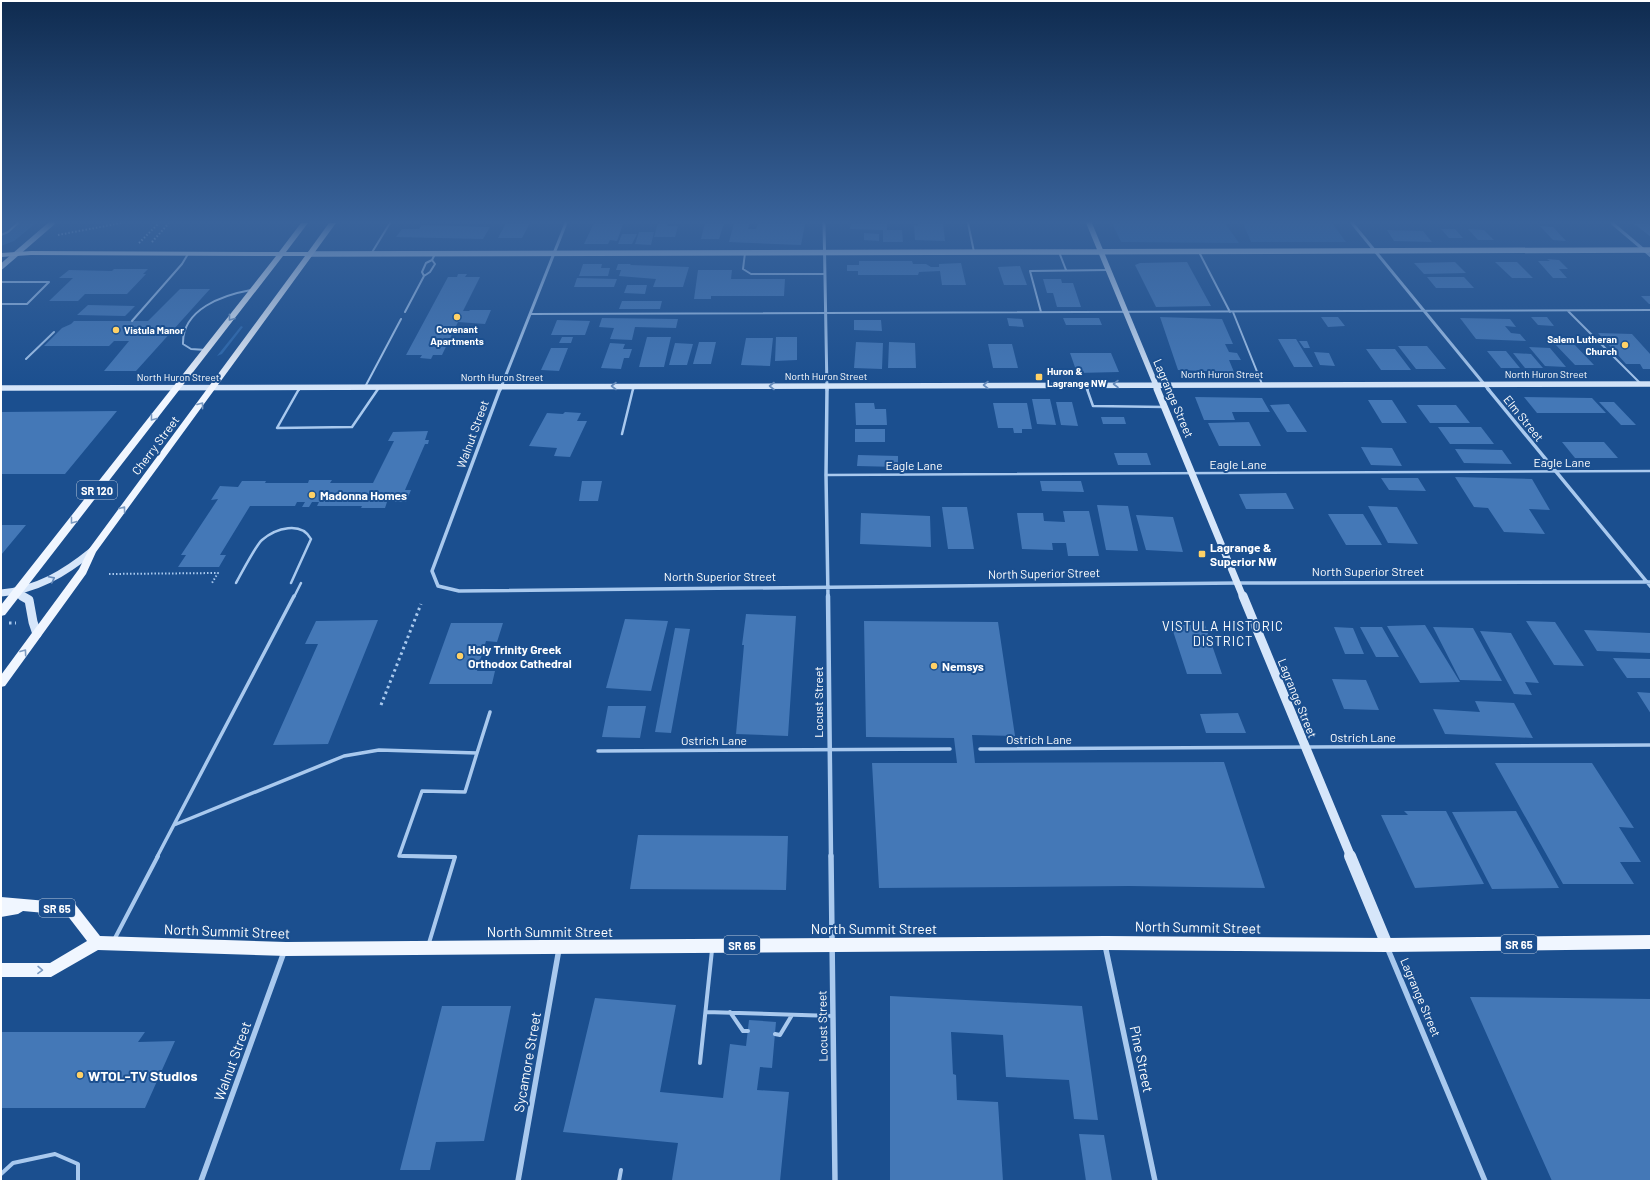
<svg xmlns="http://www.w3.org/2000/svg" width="1652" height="1182" viewBox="0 0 1652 1182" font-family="Barlow,sans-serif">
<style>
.green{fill:#2e69ad}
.building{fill:#4478b7}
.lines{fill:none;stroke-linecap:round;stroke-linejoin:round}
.path-far1{stroke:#a9c9ee;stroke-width:2;stroke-dasharray:1.5 2;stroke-linecap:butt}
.path{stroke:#a9c9ee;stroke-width:3;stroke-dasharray:2.5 3.5;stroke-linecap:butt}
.lane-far3{stroke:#a9c9ee;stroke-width:2}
.lane-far2{stroke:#a9c9ee;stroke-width:2.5}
.lane-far1{stroke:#a9c9ee;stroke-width:3.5}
.lane{stroke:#a9c9ee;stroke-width:4}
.street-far3{stroke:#a9c9ee;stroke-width:3}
.street-far2{stroke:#a9c9ee;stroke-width:3.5}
.street-far1{stroke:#a9c9ee;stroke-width:4.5}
.street{stroke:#a9c9ee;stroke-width:5.5}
.secondary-far3{stroke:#d6e6fa;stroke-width:5.5}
.secondary-far2{stroke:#d6e6fa;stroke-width:7}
.secondary-far1{stroke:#d6e6fa;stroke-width:9}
.secondary{stroke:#d6e6fa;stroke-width:12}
.primary{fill:#f0f6ff;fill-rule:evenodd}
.oneway{stroke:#7b9ac1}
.oneway2{stroke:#668bba}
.poi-dot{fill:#ffd166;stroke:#1b4f8f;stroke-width:1.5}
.labels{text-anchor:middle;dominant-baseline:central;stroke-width:4;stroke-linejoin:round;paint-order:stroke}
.far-poi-label{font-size:10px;font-weight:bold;fill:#fff;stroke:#1b4f8f;text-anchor:start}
.far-street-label{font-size:10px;fill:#fff;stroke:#1b4f8f}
.shield{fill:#1b4f8f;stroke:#bbcadd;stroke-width:1}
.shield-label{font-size:11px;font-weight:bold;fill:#fff}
.street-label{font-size:12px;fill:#fff;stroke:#1b4f8f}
.poi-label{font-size:12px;font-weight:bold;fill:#fff;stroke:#1b4f8f;text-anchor:start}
.neighbourhood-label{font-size:13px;letter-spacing:1px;fill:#fff;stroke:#1b4f8f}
.near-street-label{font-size:14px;fill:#fff;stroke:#1b4f8f}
.near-poi-label{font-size:14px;font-weight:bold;fill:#fff;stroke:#1b4f8f;text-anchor:start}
</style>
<rect width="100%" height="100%" fill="#1b4f8f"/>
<path class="green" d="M1,223H36L14,241L1,246Z
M1112,223H1225L1239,243L1121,242Z
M1243,223H1332L1346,242H1251Z
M241,326L243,327L222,354L217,356Z"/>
<path class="building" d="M506,223H530L522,238H498Z
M594,223H597L623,224L617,241L610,240L608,244H584Z
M658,223H668L667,226H678L675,237H654Z
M705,223H724L719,239H701Z
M734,223H750L748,229H756L758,223L805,224L801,245L729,242Z
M851,223H887V230H902L903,242H883V230L850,229Z
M918,223H943L945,241L915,240L914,225L918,226Z
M1633,223H1647L1651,226V237Z
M422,225L490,227L483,239L396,237L402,229H419Z
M1540,226L1553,227L1566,241L1553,240Z
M1441,229H1455L1463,238H1449Z
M1468,229L1484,230L1494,240H1478Z
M1387,230L1423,231L1432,242L1394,241Z
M639,232H654L651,245L635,244Z
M864,233L879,234V241L864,240Z
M622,234H637L632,244H618Z
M1547,259L1559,260L1568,269H1559L1567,278H1553L1538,261H1550Z
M859,261H912L913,264H926L931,267H939V264L961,263L966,285H942L940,271L919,272L918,275H858V271H847V265H859Z
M1187,262L1211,306L1156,307L1135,265L1140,263Z
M1455,262L1466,273L1424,274L1414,263Z
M1495,262H1517L1533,278H1512Z
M583,264H602L601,268H610L608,276H579Z
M618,264H631L630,265L689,267L683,287H653L656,279L619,276L621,270H616Z
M1020,266L1027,285H1004L998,267Z
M114,269H148L143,274H146L127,294H85L78,301H49L73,278H59L69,270L112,271Z
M698,270H732L731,279H785L784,296H711V299H694Z
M458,274H467L465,277H480L463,311H469L470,310H491L485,324L458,322L442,355H433L431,359L420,358L422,355H406L448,277H457Z
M1427,277H1464L1474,288H1436Z
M577,278L617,279L614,287H574Z
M1043,279H1061L1062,283H1073L1081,307H1057L1053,293H1047Z
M627,285H647L645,294L624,293Z
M180,289H210L136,371H104L129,341H114L109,346H44L62,328L71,324L74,321H148Z
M1641,296H1651V304H1649Z
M622,301H662L660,309H619Z
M88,305L135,306L125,316L77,315Z
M1160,317L1222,319L1233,344H1225L1229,352L1237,353L1241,360H1229L1234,372L1178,370Z
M1321,317H1338L1345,326L1328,327Z
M1531,317H1547L1554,326L1538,325Z
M602,318L678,319L676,328L635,327L632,340L610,339L614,328L599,327Z
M1007,318L1022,319L1024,327L1009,326Z
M1063,318H1099L1102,325H1066Z
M1460,318L1510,319L1516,327L1505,326L1511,333L1520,334L1526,341L1476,339Z
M557,320L590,321L585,335H551Z
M854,320H881L882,331L854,330Z
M1598,333L1632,334L1651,355V369H1643L1640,364H1626Z
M562,337H573L571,343H559Z
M647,337H671L664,367H639Z
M776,337H797V360L775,361Z
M746,338H773L770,366L741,365Z
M1278,339H1296L1313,367H1294Z
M1299,341H1307L1310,348H1304Z
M699,342H716L711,364H693Z
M856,342L883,343L882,369L854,368Z
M889,342L915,343L916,368H888Z
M1553,342H1572L1594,365H1575Z
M610,343L625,344L623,349H632L629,358H624L621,369L601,368Z
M675,343L693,344L687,365H669Z
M988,344H1012L1018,368H993Z
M1398,346H1427L1446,369H1416Z
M1529,347L1550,348L1566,367L1545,366Z
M551,348H568L559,371L541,370Z
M1366,349H1395L1411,370H1381Z
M1487,351H1506L1520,368H1501Z
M1314,352L1329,353L1335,366L1320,365Z
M1070,353H1111L1119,372L1077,373Z
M1513,353L1531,354L1543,368H1525Z
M1195,397L1262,398L1270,412H1232L1235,420H1204Z
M1524,397L1592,398L1606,413H1537Z
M1032,399H1050L1056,425L1037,424Z
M1368,400H1392L1407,423H1382Z
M1056,402H1072L1078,426L1061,425Z
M1599,402H1614L1636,425H1621Z
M855,403H874L875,409H886L887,425H856Z
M993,403H1027L1032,429H1022V433H1014L1013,428H998Z
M1289,404L1307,432H1287L1270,405Z
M1417,405H1456L1470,423H1430Z
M117,411L65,474H1V412Z
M565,412L581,413L577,421H587L570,457L554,456L557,448L529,446L547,413L563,414Z
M1101,417H1124L1126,424H1103Z
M1249,422L1261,446H1219L1208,423Z
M1438,427H1481L1494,444H1450Z
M855,429H885V442H855Z
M428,431L425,440H429L428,444H425L405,490H411L406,502H387L385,508H361L362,506H317L319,502H312L309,507H302L305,502H297L295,506H250L220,555H226L219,567H178L186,555H181L218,499L211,500L220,486L238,487L242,481H266L265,483H308L309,480H332L330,483H373L394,441H388L393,432Z
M1562,442H1604L1618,458H1575Z
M1361,447L1392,448L1402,466L1371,465Z
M1455,449L1502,450L1512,464L1464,463Z
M1114,453H1147L1151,465H1118Z
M858,455L898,456V467L857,466Z
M1455,477L1532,479L1550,510L1529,509L1545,534L1504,532L1488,508L1474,507Z
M1381,478H1418L1426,491L1389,490Z
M582,481H602L598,501H579Z
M1040,481H1081L1084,492L1042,491Z
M1286,493L1294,509H1246L1239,494Z
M1097,505L1128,506L1138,551L1106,550Z
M1368,506L1397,507L1418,544L1388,543Z
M942,507H967L974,549H948Z
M1063,511H1089L1099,556H1068L1066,543H1052L1053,550L1022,549L1017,513H1043L1044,521L1065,522Z
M861,513L930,516L931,547L860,544Z
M1328,514H1363L1382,545H1346Z
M1136,515L1173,517L1183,552L1146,550Z
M1,525H26L1,555Z
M746,614L796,616L788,736L736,734L744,645H742Z
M625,619L668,621L651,691L606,688Z
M378,620L328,744L273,745L318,644H305L316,621Z
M864,621L998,622L1015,736L972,735L975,763L1224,762L1265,888L1129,886L879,888L872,763H957L954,738L866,737Z
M1526,621L1555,622L1584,666L1554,665Z
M451,623H503L497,642L486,641L477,671H495L492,684H429Z
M1171,625H1205L1222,674H1187Z
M1425,625L1460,682L1420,683L1387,626Z
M1334,627L1353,628L1364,654H1345Z
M1360,627H1382L1399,657H1376Z
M1433,627L1473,628L1502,681L1460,680Z
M675,628L690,629L671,733L655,732Z
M1584,630L1650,633L1651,653L1597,651Z
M1480,631L1511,633L1539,683L1525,682L1532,695L1514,694Z
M1613,658L1651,659V678H1627Z
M1332,679L1366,680L1379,710L1344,709Z
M1637,692L1651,693V714Z
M1475,701L1514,703L1533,738L1445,734L1433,709L1480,712Z
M608,706H646L640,738L602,737Z
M1238,713L1246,733H1206L1200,714Z
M1495,763H1592L1634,828L1619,827L1641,862H1620L1634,884H1563Z
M1404,811H1446L1484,884L1415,888L1381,815H1408Z
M1516,811L1559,888L1492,889L1452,812Z
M638,835L788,836L786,890L630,889Z
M890,996L1082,1006L1098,1120L1074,1119L1069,1080L1006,1077L1003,1035L951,1032L953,1074L956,1075L957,1100L998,1102L1003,1181H890Z
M1470,997L1651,999V1181H1552Z
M595,998L676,1005L660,1092L723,1098L730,1044L746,1046L749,1020L776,1022L772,1068L760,1067L757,1090L789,1092L780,1181L672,1180L678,1143L563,1132Z
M442,1006H511L484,1141L436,1142L430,1170H400Z
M1,1032H145L138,1042L175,1041L145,1108H1Z
M1079,1134L1104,1135L1112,1181H1086Z"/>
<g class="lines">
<path class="path-far1" d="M58,235L121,223
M152,242L169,223
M139,243L159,223
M109,574L218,573L212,583"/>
<path class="path" d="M9,623H16
M381,705L421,604"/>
<path class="lane-far3" d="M968,223L974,252
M1,235L8,232L18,223
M1059,252L1066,270
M1199,252L1230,312
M745,253L743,269L751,274H825
M371,254L390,223
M432,260L435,264L430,272L424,276L422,272L426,263Z
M432,260L435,254
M1,282H49L27,304H1
M1568,311L1640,383
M405,312L424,276
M1041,312L1030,271L1108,270
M1233,312L1262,384
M531,314L1651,310
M132,321L182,264L188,254
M206,350L191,349L183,344C182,309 223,295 251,290
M26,359L54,332
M1086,384L1088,390
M365,387L401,319
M299,390L300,387
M377,390L379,387
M633,390L634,386"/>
<path class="lane-far2" d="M299,389L277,428L352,427L378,389
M1087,389L1093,406L1165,407
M622,434L633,389
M826,475L1651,471
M236,583C241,574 256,545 262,540C276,528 301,521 311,539L291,583
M294,597L301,583"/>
<path class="lane-far1" d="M980,749L1651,745
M598,751L950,749
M477,753L490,712
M174,825L344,756L379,750L477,753L465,792L422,791L399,856L455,857
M157,857L294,596"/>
<path class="lane" d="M403,856L455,857L429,943
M114,940L158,856
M706,1012L833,1016
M730,1012L743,1031H748
M775,1034L780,1035L792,1015
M700,1063L712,950
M1,1174L13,1163L55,1154L78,1164V1181
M619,1181L621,1170"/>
<path class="street-far3" d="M824,223L827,390
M1352,223L1489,390
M1612,223L1651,256
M500,390L566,223"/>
<path class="street-far2" d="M500,389L432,571L438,586L459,591L1238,583L1651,582
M827,389L826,475L828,597
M1488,389L1651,587"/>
<path class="street-far1" d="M828,596L831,857"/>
<path class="street" d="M831,856L835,1181
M1105,945L1155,1181
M1387,947L1485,1181
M201,1181L284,952
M518,1181L559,949"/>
<path class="secondary-far3" d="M1089,223L1158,390
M310,254L1651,250
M1,267L52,223
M1,388L1651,384"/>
<path class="secondary-far2" d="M1157,389L1243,597
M1,593C37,590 65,573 92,551
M16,593L24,597"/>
<path class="secondary-far1" d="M22,596L29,600L33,622L37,634
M1243,596L1351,857"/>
<path class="secondary" d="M1350,856L1387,945"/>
<path class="primary" d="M301,223H308L286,252H308L329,223H336L96,552L86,574L5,686L1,687V675L79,569L89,549L305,256H283L5,615L1,616V605L276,256L31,255L1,257V253L31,251L279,252Z
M1,897L70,903L75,904L100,936L286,942L1105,936L1387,938L1651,935V949L1387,952L1105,950L286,956L98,950L51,977H1V963H50L87,941L67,915L23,911L18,914L1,917Z"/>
</g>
<defs><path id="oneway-chevron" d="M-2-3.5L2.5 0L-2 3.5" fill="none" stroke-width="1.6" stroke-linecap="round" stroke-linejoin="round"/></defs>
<g class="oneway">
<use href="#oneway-chevron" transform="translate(231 318) rotate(128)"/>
<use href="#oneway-chevron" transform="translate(201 405) rotate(-53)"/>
<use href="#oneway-chevron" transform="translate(153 418) rotate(128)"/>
<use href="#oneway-chevron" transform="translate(123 509) rotate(-53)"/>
<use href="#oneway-chevron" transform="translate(73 521) rotate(128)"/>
<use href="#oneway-chevron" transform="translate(24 652) rotate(-54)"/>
<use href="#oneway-chevron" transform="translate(40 970) rotate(1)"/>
</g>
<g class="oneway2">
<use href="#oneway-chevron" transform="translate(1116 384) rotate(180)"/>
<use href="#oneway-chevron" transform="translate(986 385) rotate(180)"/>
<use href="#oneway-chevron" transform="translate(614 386) rotate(180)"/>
<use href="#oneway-chevron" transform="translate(772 386) rotate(180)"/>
<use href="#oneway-chevron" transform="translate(52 579) rotate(-27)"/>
</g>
<linearGradient id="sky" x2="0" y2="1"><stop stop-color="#0f2b4f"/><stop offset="0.57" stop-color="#39639b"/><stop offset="1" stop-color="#39639b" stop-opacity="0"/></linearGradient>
<rect width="1652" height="389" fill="url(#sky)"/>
<g class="poi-dot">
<circle cx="457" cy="317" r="4"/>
<circle cx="116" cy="330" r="4"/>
<circle cx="1625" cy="345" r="4"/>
<rect x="1035" y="373" width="8" height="8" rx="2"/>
<circle cx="312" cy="495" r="4"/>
<rect x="1198" y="550" width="8" height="8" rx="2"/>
<circle cx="460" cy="656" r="4"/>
<circle cx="934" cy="666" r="4"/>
<circle cx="80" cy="1075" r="4"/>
</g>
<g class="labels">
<g class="far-poi-label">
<text x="457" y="329" text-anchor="middle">Covenant<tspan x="457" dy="12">Apartments</tspan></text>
<text x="124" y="330">Vistula Manor</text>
<text x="1617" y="339" text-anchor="end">Salem Lutheran<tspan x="1617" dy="12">Church</tspan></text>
<text x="1047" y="371">Huron &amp;<tspan x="1047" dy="12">Lagrange NW</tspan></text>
</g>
<g class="far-street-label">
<text x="1222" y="374">North Huron Street</text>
<text x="1546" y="374">North Huron Street</text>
<text x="826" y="376">North Huron Street</text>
<text x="178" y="377">North Huron Street</text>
<text x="502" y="377">North Huron Street</text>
</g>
<g class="shield">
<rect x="77" y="481" width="40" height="18" rx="3"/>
<rect x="39" y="899" width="36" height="18" rx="3"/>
<rect x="1501" y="935" width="36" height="18" rx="3"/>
<rect x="724" y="936" width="36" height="18" rx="3"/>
</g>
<g class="shield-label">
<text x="97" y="490">SR 120</text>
<text x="57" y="908">SR 65</text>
<text x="1519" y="944">SR 65</text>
<text x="742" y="945">SR 65</text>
</g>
<g class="street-label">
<text transform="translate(1174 398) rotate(67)">Lagrange Street</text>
<text transform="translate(1524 418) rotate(51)">Elm Street</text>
<text transform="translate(472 434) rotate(-70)">Walnut Street</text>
<text transform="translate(155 445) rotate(-53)">Cherry Street</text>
<text x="1562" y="462">Eagle Lane</text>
<text x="1238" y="464">Eagle Lane</text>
<text x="914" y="465">Eagle Lane</text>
<text x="1368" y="571">North Superior Street</text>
<text transform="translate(1044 573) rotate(-1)">North Superior Street</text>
<text x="720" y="576">North Superior Street</text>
<text transform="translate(1298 698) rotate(68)">Lagrange Street</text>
<text transform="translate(818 702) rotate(-90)">Locust Street</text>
<text x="1363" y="737">Ostrich Lane</text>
<text x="1039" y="739">Ostrich Lane</text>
<text x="714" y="740">Ostrich Lane</text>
<text transform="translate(1421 997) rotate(67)">Lagrange Street</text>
<text transform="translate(822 1026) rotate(-91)">Locust Street</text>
</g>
<g class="poi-label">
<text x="320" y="495">Madonna Homes</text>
<text x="1210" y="547">Lagrange &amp;<tspan x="1210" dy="14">Superior NW</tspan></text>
<text x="468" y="649">Holy Trinity Greek<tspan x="468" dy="14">Orthodox Cathedral</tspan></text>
<text x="942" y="666">Nemsys</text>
</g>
<g class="neighbourhood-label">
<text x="1223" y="626">VISTULA HISTORIC<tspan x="1223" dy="15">DISTRICT</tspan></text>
</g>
<g class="near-street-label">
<text transform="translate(1198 927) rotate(1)">North Summit Street</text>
<text x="874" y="928">North Summit Street</text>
<text transform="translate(227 931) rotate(2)">North Summit Street</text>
<text x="550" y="931">North Summit Street</text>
<text transform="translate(1142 1059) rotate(78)">Pine Street</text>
<text transform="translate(232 1061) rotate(-70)">Walnut Street</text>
<text transform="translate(527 1062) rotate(-80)">Sycamore Street</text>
</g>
<g class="near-poi-label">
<text x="88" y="1075">WTOL-TV Studios</text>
</g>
</g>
<rect width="1652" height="1182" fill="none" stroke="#ffffff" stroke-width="4"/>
</svg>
